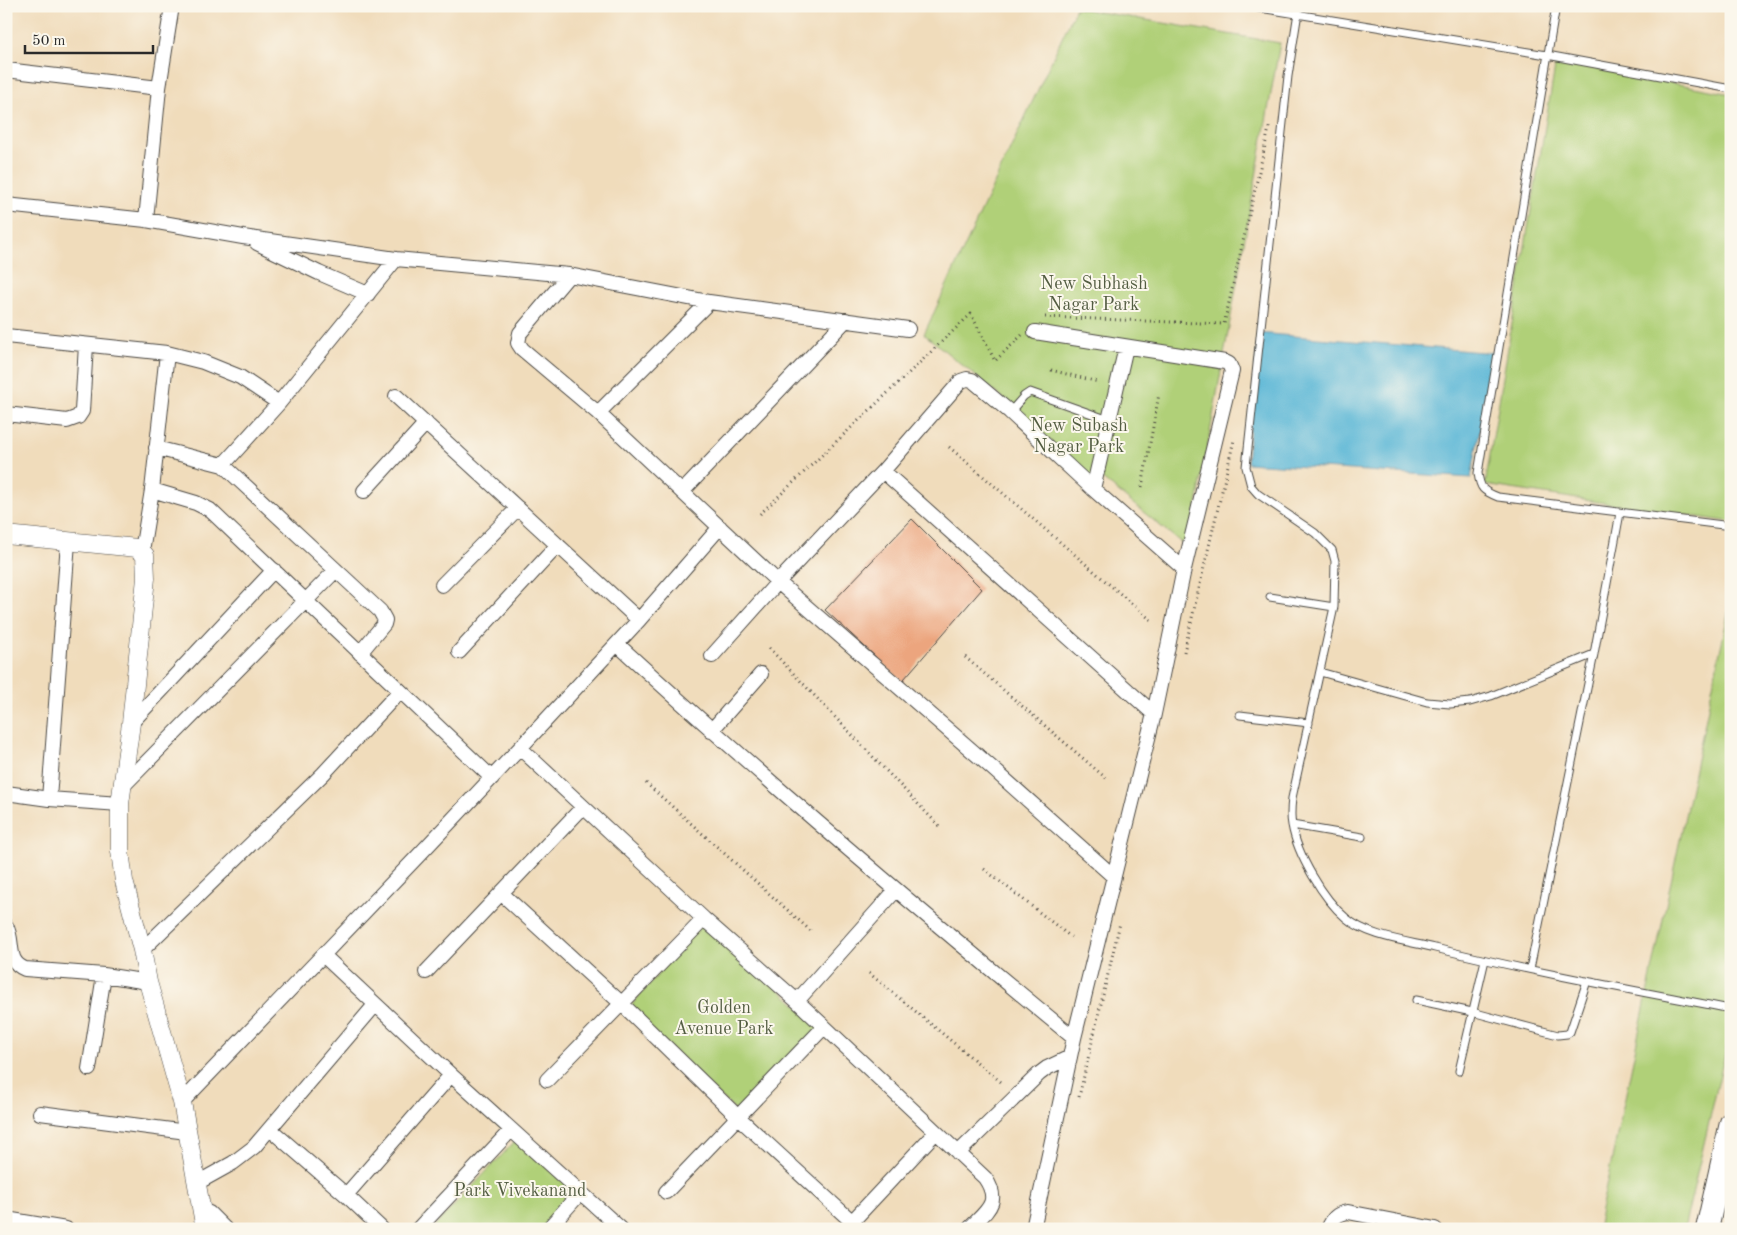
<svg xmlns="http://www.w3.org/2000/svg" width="1737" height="1235" viewBox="0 0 1737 1235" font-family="'Old Standard TT',serif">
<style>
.green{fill:#b0d078;stroke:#6e7e52}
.water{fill:#58b6d6;stroke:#427080}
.building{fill:#eca57e}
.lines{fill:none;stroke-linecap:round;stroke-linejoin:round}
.service-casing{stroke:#494641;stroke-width:9}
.minor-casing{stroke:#494641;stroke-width:16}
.tertiary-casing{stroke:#494641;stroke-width:19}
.primary-casing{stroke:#494641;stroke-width:24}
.path{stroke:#494641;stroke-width:3;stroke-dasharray:1 4;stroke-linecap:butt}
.service{stroke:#fff;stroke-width:7}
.minor{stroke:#fff;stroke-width:14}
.tertiary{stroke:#fff;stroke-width:18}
.primary{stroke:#fff;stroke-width:22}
.labels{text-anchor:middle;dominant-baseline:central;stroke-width:4;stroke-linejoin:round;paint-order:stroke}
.park-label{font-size:18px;fill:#535d42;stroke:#fbf7ec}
</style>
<rect width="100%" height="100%" fill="#fbf7ec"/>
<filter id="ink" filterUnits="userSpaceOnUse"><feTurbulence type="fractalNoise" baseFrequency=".02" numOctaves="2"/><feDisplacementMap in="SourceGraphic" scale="10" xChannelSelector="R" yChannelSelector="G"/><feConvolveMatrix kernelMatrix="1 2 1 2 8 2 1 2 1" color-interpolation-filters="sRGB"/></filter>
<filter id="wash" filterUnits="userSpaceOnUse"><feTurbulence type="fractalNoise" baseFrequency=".0096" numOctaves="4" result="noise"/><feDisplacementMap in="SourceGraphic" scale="20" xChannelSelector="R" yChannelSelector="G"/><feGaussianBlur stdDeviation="1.12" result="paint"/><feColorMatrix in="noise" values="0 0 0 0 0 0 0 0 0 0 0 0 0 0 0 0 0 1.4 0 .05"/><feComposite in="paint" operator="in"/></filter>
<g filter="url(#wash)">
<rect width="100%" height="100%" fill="#f0dcbb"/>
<path class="green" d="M1076,8L1280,43L1189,549L1095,473L1093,480L1014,407L924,334Z
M1556,61L1731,94V522L1485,485Z
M1731,600V1028L1684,1229H1597Z
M704,920L821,1028L740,1115L628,1009Z
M518,1138L579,1192L547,1229H432Z"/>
<path class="water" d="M1258,333L1494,353L1471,478L1247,463Z"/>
<g id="blocks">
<path class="building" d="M912,519L982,589L904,679L903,682L825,610Z"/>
</g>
</g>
<g filter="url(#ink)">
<use href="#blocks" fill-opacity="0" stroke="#494641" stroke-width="1"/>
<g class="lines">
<defs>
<path id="service" d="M1247,6L1547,55L1731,89
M1299,6L1288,76L1246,467L1251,486L1258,494L1315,533L1332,550L1335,561L1334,607L1292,798C1291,807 1290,816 1292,825C1297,854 1323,899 1346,918C1368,937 1407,941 1435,948C1533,972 1632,990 1731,1009
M1556,6L1478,473C1480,489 1483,491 1498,497L1731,526
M1010,412L1024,396L1030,392L1109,420
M1270,597L1334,607
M1320,672L1427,702L1450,704L1470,702L1491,696L1594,654
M1240,715L1309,723
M1292,825L1362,837
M1530,969L1594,654L1620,513
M1416,1000L1472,1012L1558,1035L1567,1034L1570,1032L1587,981
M1459,1071L1485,960"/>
<path id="minor" d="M6,70L159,88
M6,205L146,220L243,237L396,259L569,275L709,302L908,329
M146,220L159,88L172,6
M257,243L319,273L368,294
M569,275L520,333L518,343L522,349L598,413L778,582L992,768L1113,876
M6,336L167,353L203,362L240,377L279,403
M396,396L639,620
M598,413L709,302
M6,414L67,421L78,417L82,411L86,345
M156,448L223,465L380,611L385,620L384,624L360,653
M223,465L279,403L396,259
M883,471L1154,714
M1093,489L1126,347
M152,490L196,503L210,510L492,778
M364,491L426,423
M682,492L846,320
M142,551L152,490L167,353
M442,585L518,508
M617,644C765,780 918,910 1074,1038
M459,652L558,545
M712,656L778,582L883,471L961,381L967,379L972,380L1010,412L1093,489L1184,569
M131,723L274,570
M711,731L761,674
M520,748L704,919L797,1001L985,1178C1002,1203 986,1211 969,1229
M123,786L336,570
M6,793L49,799L120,804
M49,799L68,542
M501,893L621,1003L739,1118L860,1229
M6,926C15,942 5,961 25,969L104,975L148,982
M142,950L323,774L400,691
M323,955L451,1075L621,1229
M426,972L583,807
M797,1001L896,890
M89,1069L104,975
M547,1080L704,919
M182,1102L418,856L520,748L639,620L720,527
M40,1113L187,1132
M270,1129L346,1195L382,1229
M958,1153L1039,1074L1047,1068L1070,1057
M197,1183L233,1163L254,1147L375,1005
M666,1192L824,1027
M346,1195L451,1075
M202,1211L209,1213L225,1229
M6,1219L66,1229
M846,1228L936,1132
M418,1229L511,1130
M548,1229L581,1192
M1033,1229L1074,1038L1154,714L1184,569L1232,371L1229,364L1225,362L1035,332
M1328,1229C1333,1218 1336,1214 1348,1212L1435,1229"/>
<path id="tertiary" d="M6,535L137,548L145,555L146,578L131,723L120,804V851L124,881L142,950L148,982L182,1102L205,1229"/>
<path id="primary" d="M1707,1229L1731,1123"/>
</defs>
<use href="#service" class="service-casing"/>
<use href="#minor" class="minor-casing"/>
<use href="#tertiary" class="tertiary-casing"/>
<use href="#primary" class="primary-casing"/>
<path class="path" d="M1045,317L1224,324L1270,124
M1051,370L1098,382
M949,447L1151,620
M1142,487L1159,394
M760,514L971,314L995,361L1022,335
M769,648L941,828
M1184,652L1234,440
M965,657L1107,779
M646,783L813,933
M984,869L1071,937
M869,973L1001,1082
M1079,1097L1120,923"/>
<use href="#service" class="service"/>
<use href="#minor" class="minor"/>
<use href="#tertiary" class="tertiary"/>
<use href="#primary" class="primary"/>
</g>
</g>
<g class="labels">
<g class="park-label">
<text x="1094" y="284">New Subhash<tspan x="1094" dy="21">Nagar Park</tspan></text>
<text x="1079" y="426">New Subash<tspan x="1079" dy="21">Nagar Park</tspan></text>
<text x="724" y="1008">Golden<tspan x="724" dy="21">Avenue Park</tspan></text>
<text x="520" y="1191">Park Vivekanand</text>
</g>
</g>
<rect width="1737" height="1235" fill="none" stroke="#fbf7ec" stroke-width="25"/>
<path d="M25 45v8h128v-8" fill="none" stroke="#2b2b2b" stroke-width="2.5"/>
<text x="32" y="45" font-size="15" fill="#2b2b2b" stroke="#fbf7ec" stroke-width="4" paint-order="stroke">50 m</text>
</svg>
